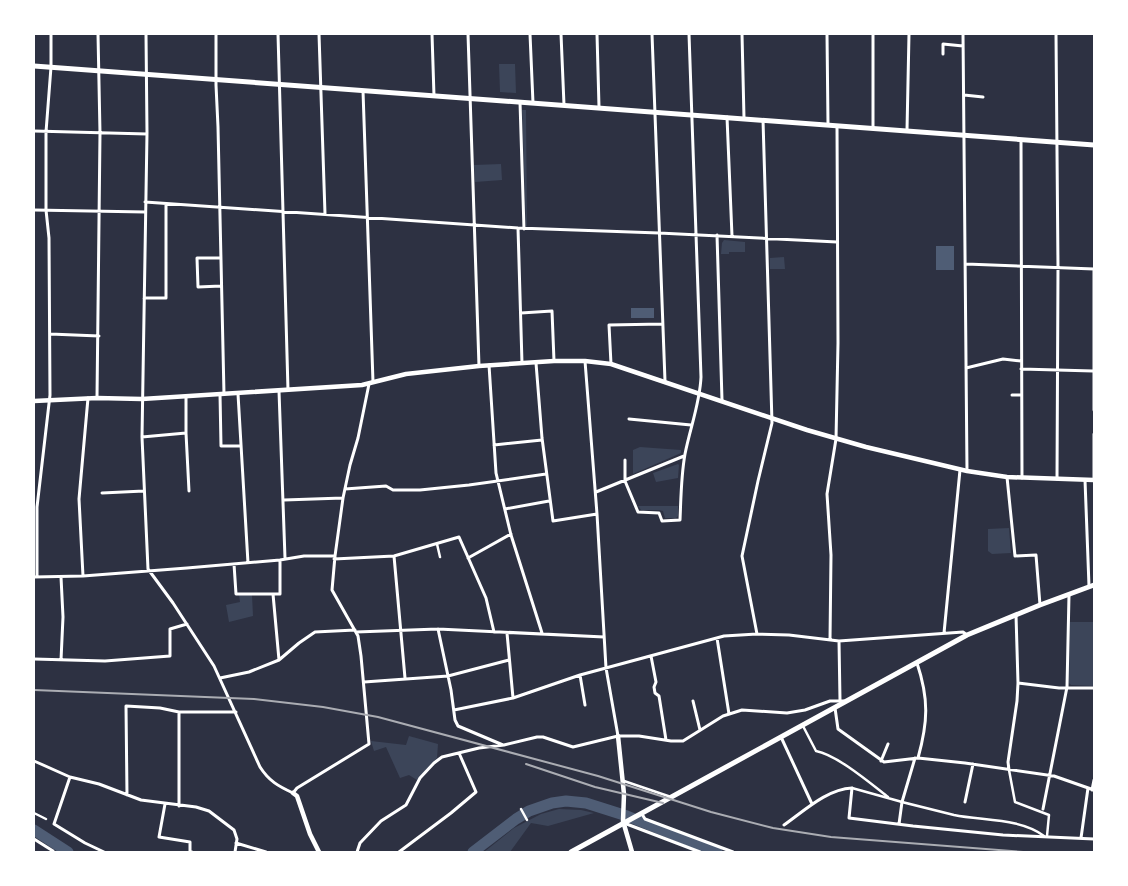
<svg xmlns="http://www.w3.org/2000/svg" width="1128" height="886" viewBox="0 0 1128 886" font-family="'Asap Condensed',sans-serif">
<style>
.green{fill:#3c4559}
.water{fill:#4f5d75}
.lines{fill:none;stroke-linecap:round;stroke-linejoin:round}
.river{stroke:#4f5d75;stroke-width:11}
.pedestrian{stroke:#fff;stroke-width:2.5}
.minor{stroke:#fff;stroke-width:3}
.tertiary{stroke:#fff;stroke-width:4.5}
.primary{stroke:#fff;stroke-width:5}
.rail{stroke:#abadb3;stroke-width:2}
</style>
<rect width="100%" height="100%" fill="#2d3142"/>
<path class="green" d="M499,64H515L516,93L500,92Z
M522,110H526L527,227L526,226Z
M501,164L502,180L475,182L474,165Z
M724,240L745,242V252H729V254H721L722,243Z
M784,257L785,269H770V258Z
M640,447L681,450V453L633,474V450Z
M678,464L679,465L678,478L656,482L653,473Z
M638,506H678V516L676,518H665L663,511L659,510H641Z
M1009,528L1011,553L992,554L988,551V529Z
M239,595H252L253,616L229,622L226,605L240,602Z
M1070,622H1094V686L1071,685L1069,683Z
M409,736L438,744L437,758L433,762L417,780L409,775L400,778L386,747L374,751L371,741L406,745Z
M559,809L581,810L594,813L548,826L531,823L510,852H484L514,828L541,814Z"/>
<path class="water" d="M936,246H954V270H936Z
M631,308H654V318H631Z"/>
<g class="lines">
<path class="river" d="M34,830L68,852
M473,852L516,819L529,811L552,803L566,801L586,803L627,816L717,852"/>
<path class="pedestrian" d="M437,544L440,557
M803,726L816,751C837,755 870,783 888,797
M1009,770L1015,802L1049,815L1047,836
M624,781L671,797
M852,788C886,798 920,807 954,815C983,821 1020,818 1044,836
M521,809L527,820
M34,813L46,819"/>
<path class="minor" d="M146,34L147,133L142,437L148,569L173,603L214,666L260,767C269,781 278,786 293,793L297,788L369,744L361,656L358,636L332,590L335,556L343,498L350,465L358,438L369,384
M216,34V85L218,127L224,394
M278,34L288,390
M319,34L325,214
M432,34L434,96
M468,34L479,366
M530,34L533,103
M561,34L564,105
M597,34L599,107
M652,34L665,381
M742,34L744,118
M827,34L828,124
M963,34L967,471
M1056,34L1058,267L1057,479
M943,54V44L963,46
M363,91L373,382
M964,95L983,97
M520,102L524,229
M727,117L732,236
M873,128V34
M907,130L909,34
M34,131L147,134
M1021,140L1022,478
M145,202L518,228L659,233L837,242
M34,210L145,212
M518,228L522,363
M717,235L722,400
M220,258H197L198,287L221,286
M966,264L1094,269
M1094,269V410
M144,298H166V204
M521,313L552,311L554,361
M50,334L99,336
M585,361L597,514L606,668L618,736
M536,363L542,438L553,521L597,514
M611,364L609,325L662,324
M489,365L496,473L511,535L542,633
M966,368L1003,359L1021,361
M1021,369L1093,371
M279,391L285,558
M220,394L221,446H241
M238,394L248,563
M1012,395H1021
M97,398L100,133L98,34
M629,419L691,425
M186,433L189,491
M142,437L186,433V397
M494,445L542,440
M625,460V481L638,512L659,513L662,521L680,520C681,498 681,476 685,454C690,428 700,403 701,377L689,34
M1007,477L1015,556L1036,555L1040,605
M1085,480L1089,586
M1094,480V434
M345,489L386,486L393,490H420L469,485L546,474
M596,492L684,456
M102,493L144,491
M284,500L343,498
M505,509L549,501
M394,556L405,678
M468,558L511,534
M334,559L394,556L459,537L486,598L494,632
M234,564L236,594H280V560
M83,576L79,499L88,398
M34,577L83,576L187,568L280,560L304,556H335
M37,577V507L50,395L49,238L46,210V132L51,67V34
M61,577L63,617L61,660
M273,594L279,660
M438,629L451,690L455,720L458,726L503,745
M356,632L438,629L604,637
M507,633L513,698
M944,633L960,470
M757,634L742,556L758,481L772,423L763,120
M717,638L729,714
M830,640L831,555L827,494L836,439L838,343L837,126
M839,641L840,700
M651,656L656,682L654,687L655,693L659,696L666,740
M34,659L105,661L170,656V629L187,624
M917,663C929,699 928,722 918,758
M580,675L585,705
M220,678L249,672L279,660L299,643L315,632L355,630
M364,682L448,676L509,660
M1018,683L1059,688H1094
M693,701L700,730
M835,708L838,729L884,762L918,758L965,763L1054,776L1094,790
M454,710L513,698L580,675L724,636L757,634L789,635L839,641L963,632L967,635
M179,712V806
M781,737L812,804
M34,761L70,777L99,784L141,800L196,807L209,811L234,830L237,839L235,852
M881,761L888,744
M1009,770L1008,762L1017,701L1018,683L1016,615
M70,777L54,824L85,843L104,852
M1092,790L1094,780
M127,795L126,706L160,708L179,712H236
M965,802L973,764
M165,804L159,837L190,842V852H192
M1043,809L1067,687L1069,595
M642,814L645,819L733,852
M624,823L700,852
M899,824L902,802L915,758
M784,825C804,811 827,789 852,788L849,818L913,826L1003,835L1094,839
M1081,838L1088,788
M34,839L53,851L52,852
M236,843L266,852
M357,852L360,843L381,821L406,805L420,778L434,763L442,757L479,748L504,745L537,737H543L573,747L618,736H639L671,741H683L723,716L742,710L787,713L805,710L830,701H844
M399,852L451,813L476,792L459,753"/>
<path class="tertiary" d="M34,401L97,398L142,399L362,385L406,374L479,366L554,361H585L611,364L807,430L866,447L967,471L1007,477L1094,480
M618,736L624,794L623,821L632,852
M293,793L297,796L310,834L319,852"/>
<path class="primary" d="M34,66L1094,145
M571,852L967,635L1040,605L1094,585"/>
<path class="rail" d="M34,690L254,699L323,707L378,717L598,776L711,812L773,828L831,837L1023,852
M526,764L595,787L663,803"/>
</g>
<rect width="1128" height="886" fill="none" stroke="#ffffff" stroke-width="70"/>
</svg>
